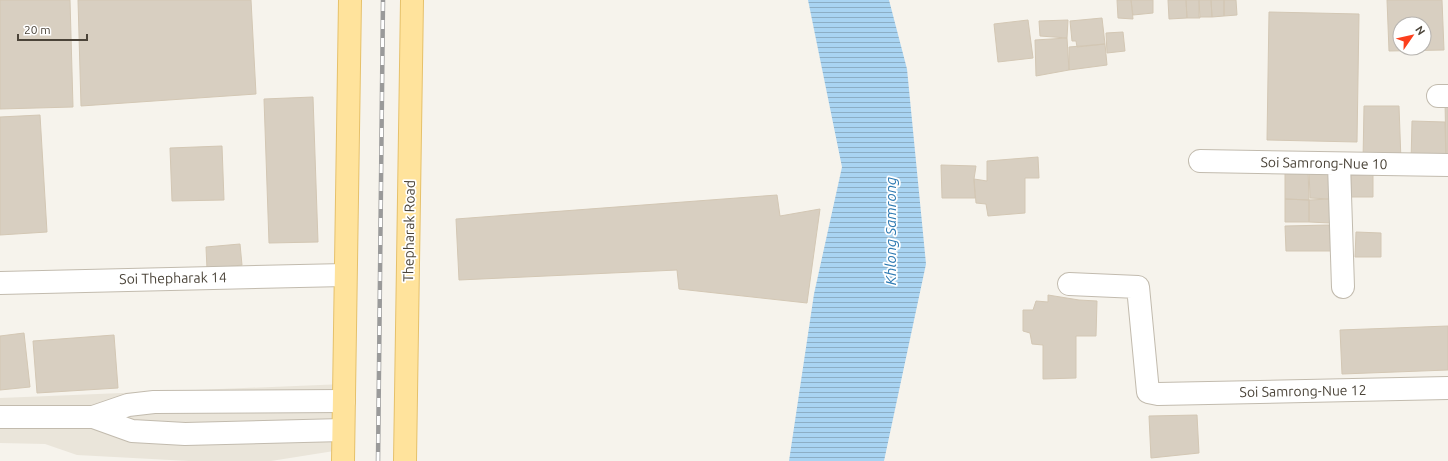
<svg xmlns="http://www.w3.org/2000/svg" width="1448" height="461" viewBox="0 0 1448 461" font-family="Ubuntu,sans-serif">
<style>
.residential{fill:#eae5da}
.water{fill:url(#water-rules)}
.building{fill:#d8cfc1;stroke:#d3c7b4;fill-rule:evenodd}
.lines{fill:none;stroke-linecap:round;stroke-linejoin:round}
.minor-casing{stroke:#c2bbae;stroke-width:24}
.major-casing{stroke:#e6c16a;stroke-width:24}
.minor{stroke:#fff;stroke-width:22}
.major{stroke:#ffe39c;stroke-width:22}
.rail-casing{stroke:#9a9a9a;stroke-width:4.5}
.rail{stroke:#fff;stroke-width:3;stroke-dasharray:9;stroke-linecap:butt}
.labels{text-anchor:middle;dominant-baseline:central;stroke-width:3.5;stroke-linejoin:round;paint-order:stroke}
.street-label{font-size:14px;fill:#4b4439;stroke:#fff}
.water-label{font-size:15px;font-style:italic;fill:#2e7ab2;stroke:#fff}
</style>
<defs>
<pattern id="water-rules" width="6" height="5" patternUnits="userSpaceOnUse"><rect width="6" height="5" fill="#a9d4f2"/><path d="M0 2.5h6" fill="none" stroke="#8caec5"/></pattern>
</defs>
<rect width="100%" height="100%" fill="#f6f3ec"/>
<path class="residential" d="M344,384L334,451L271,461H189L77,455L45,444L0,443V398Z"/>
<path class="water" d="M808,0H889L907,69L926,264L884,461H789L814,294L842,167Z"/>
<path class="building" d="M0,0H70L73,107L0,109Z
M78,0H251L256,94L81,106Z
M1117,0H1131L1133,19L1118,18Z
M1131,0H1153V13L1133,15Z
M1168,0H1186L1187,18L1169,19Z
M1186,0H1199L1200,18H1187Z
M1199,0H1211L1212,17H1199Z
M1211,0H1224V16L1212,17Z
M1224,0H1236L1237,15L1224,16Z
M1387,0H1442L1444,50L1389,51ZM1400,24H1424V48H1400Z
M1269,12L1359,14L1357,142L1267,140Z
M1102,18L1105,44L1077,47L1076,41H1072L1070,21Z
M1028,20L1033,58L998,62L994,24Z
M1068,20L1067,38L1040,36L1039,21Z
M1123,32L1125,51L1107,53L1106,33Z
M1067,38L1069,70L1036,76L1035,40Z
M1105,44L1107,65L1069,70V47Z
M313,97L318,242L269,243L264,99Z
M1445,101H1448V155H1446Z
M1364,106H1399L1401,161H1363Z
M40,115L47,232L0,235V117Z
M1412,121L1445,122L1446,163H1411Z
M222,146L224,200L172,201L170,148Z
M1038,157L1039,178H1025V213L988,216L986,204L976,203L974,179L987,181V161Z
M941,165L976,166L974,179L975,198H942Z
M1308,168L1309,200L1285,199V169Z
M1333,168L1330,199L1310,198L1309,169Z
M1351,168L1373,169V197H1351Z
M777,195L780,216L820,209L807,303L679,289L677,270L459,280L456,219Z
M1285,199L1309,200V222H1285Z
M1330,199V223L1309,222V200Z
M1329,225L1331,251H1286L1285,226Z
M1356,232L1381,233V257H1355Z
M240,244L242,265L207,269L206,247Z
M1048,295L1079,300L1097,301L1096,336H1076V378L1043,379V345L1032,344L1030,333L1023,331V310H1033L1036,301L1048,302Z
M1448,326V370L1342,374L1340,330Z
M24,333L30,387L0,390V336Z
M114,335L118,388L37,393L33,341Z
M1197,415L1199,453L1151,458L1149,416Z"/>
<g class="lines">
<defs>
<path id="minor" d="M1438,96H1448
M1200,161L1448,165
M1339,164L1343,287
M0,283L345,275
M1069,284L1138,287L1148,392L1158,394L1448,388
M0,417H93L132,431L185,434L343,430
M93,417L128,405L154,402L344,401"/>
<path id="major" d="M343,461L350,0
M405,461L412,0"/>
</defs>
<use href="#minor" class="minor-casing"/>
<use href="#major" class="major-casing"/>
<use href="#minor" class="minor"/>
<use href="#major" class="major"/>
<defs>
<path id="rail" d="M378,461L383,0"/>
</defs>
<use href="#rail" class="rail-casing"/>
<use href="#rail" class="rail"/>
</g>
<g class="labels">
<g class="street-label">
<text transform="translate(1324 163) rotate(1)">Soi Samrong-Nue 10</text>
<text transform="translate(409 231) rotate(-89)">Thepharak Road</text>
<text transform="translate(173 278) rotate(-1)">Soi Thepharak 14</text>
<text transform="translate(1303 391) rotate(-1)">Soi Samrong-Nue 12</text>
</g>
<g class="water-label">
<text transform="translate(890 231) rotate(-90)">Khlong Samrong</text>
</g>
</g>
<g transform="translate(1412 36) rotate(56)"><circle r="19" fill="#ffffff" stroke="#b7b4b0"/>
<path d="M0-3L7 15L0 10L-7 15Z" fill="#fc3f1d"/>
<text y="-6" font-size="11" font-weight="bold" text-anchor="middle" fill="#4b4439">N</text>
</g>
<path d="M18 34v6h69v-6" fill="none" stroke="#4b4439" stroke-width="2"/>
<text x="24" y="34" font-size="12" fill="#4b4439" stroke="#ffffff" stroke-width="3" paint-order="stroke">20 m</text>
</svg>
